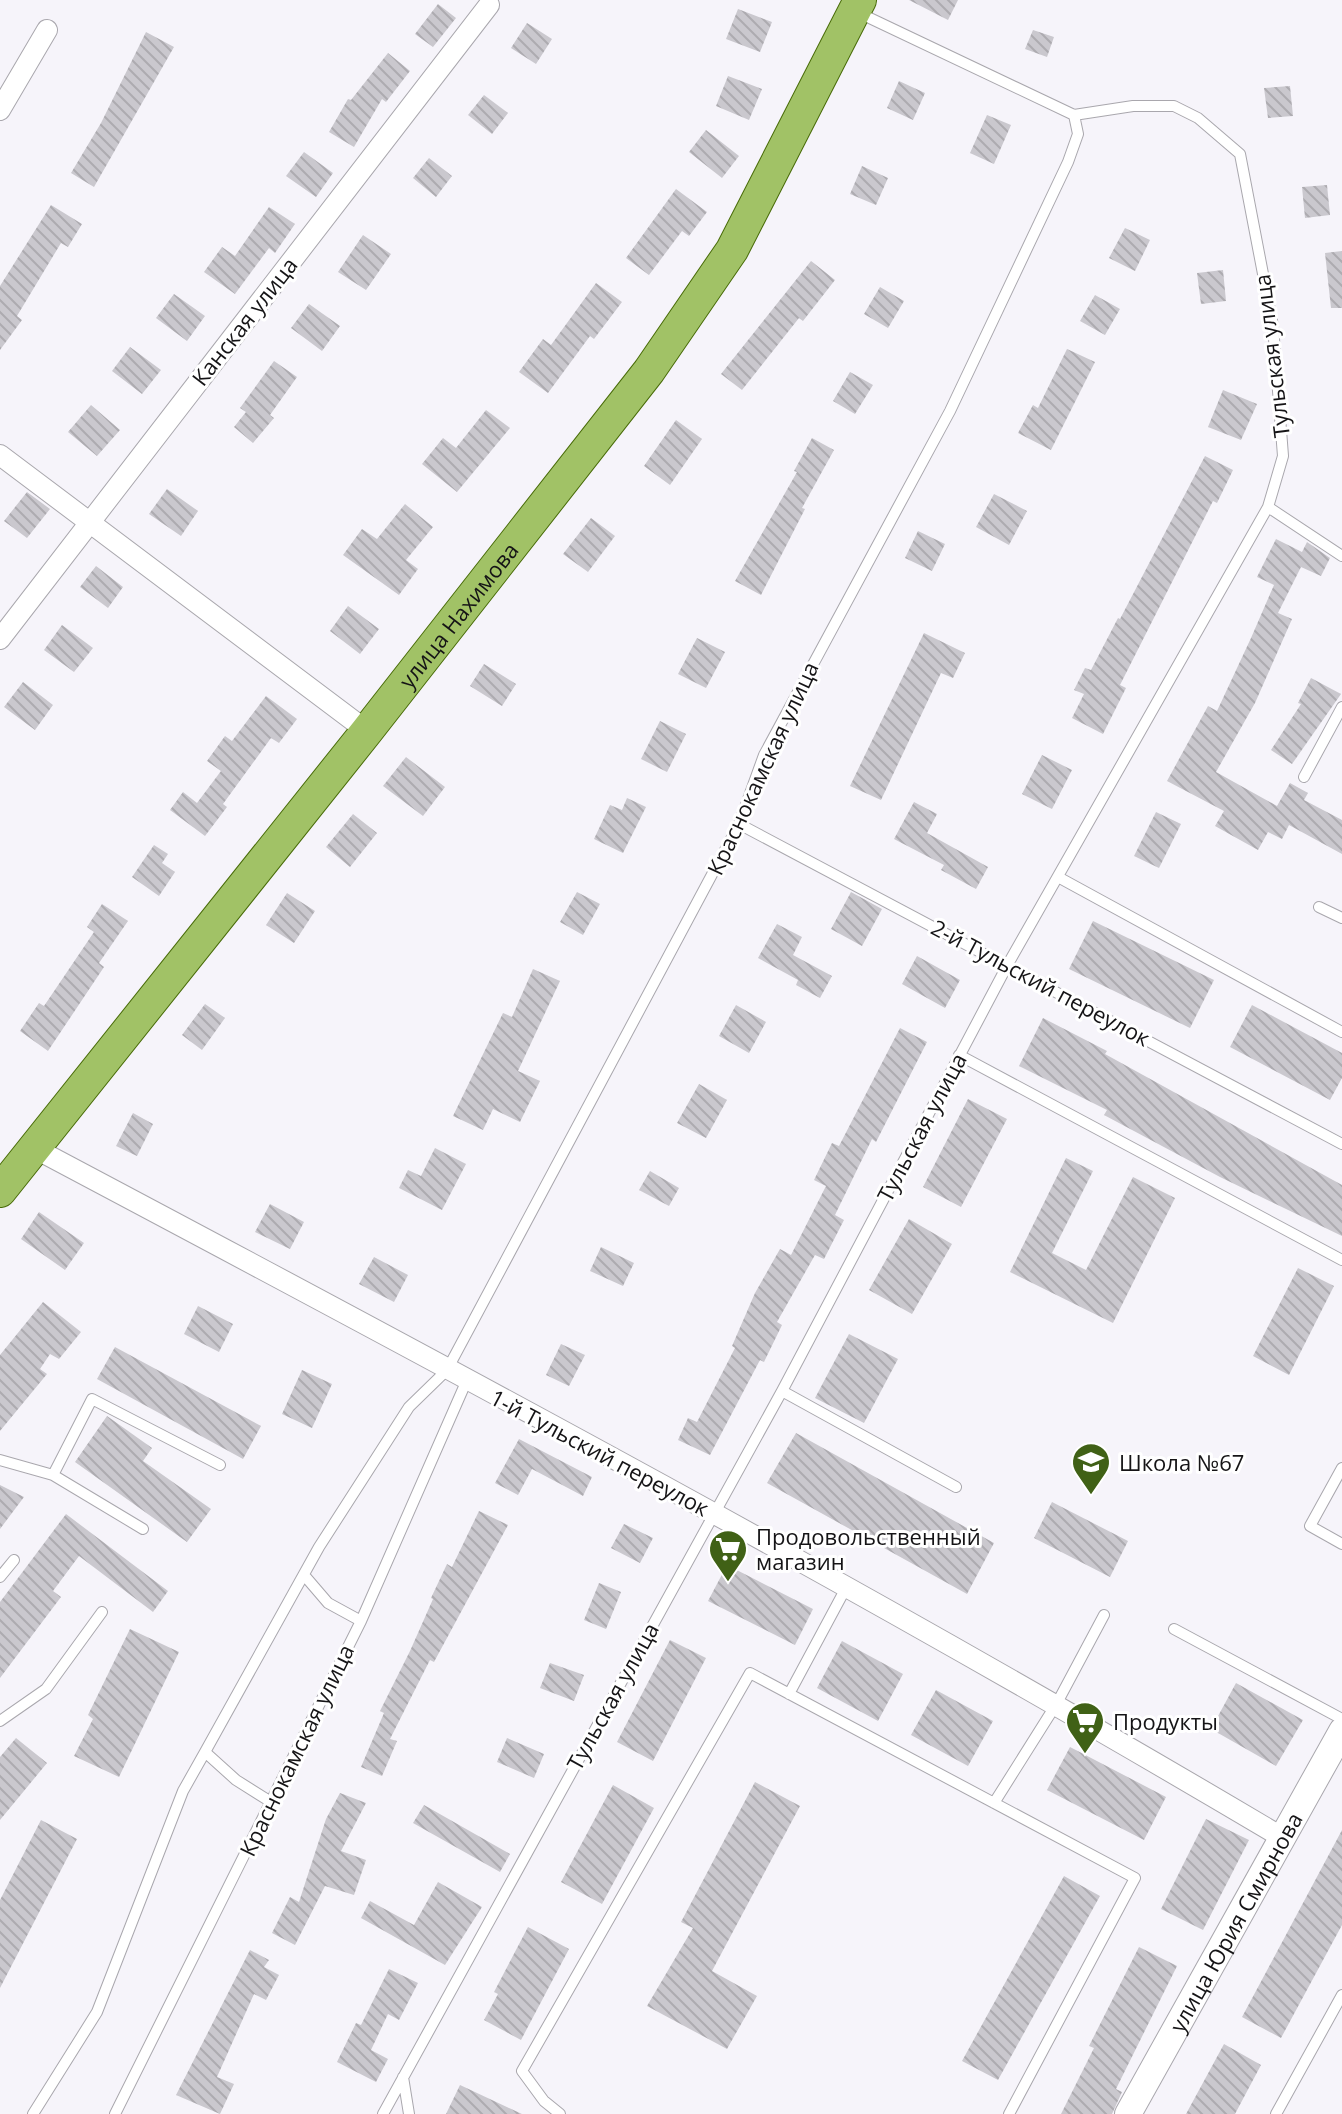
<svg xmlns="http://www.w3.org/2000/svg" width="1342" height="2114" viewBox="0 0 1342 2114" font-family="'Open Sans',sans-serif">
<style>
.building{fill:url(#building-back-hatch)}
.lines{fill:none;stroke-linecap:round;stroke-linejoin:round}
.service-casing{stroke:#a9a7ad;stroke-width:12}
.minor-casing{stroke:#a9a7ad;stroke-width:22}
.tertiary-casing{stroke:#a9a7ad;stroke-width:28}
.primary-casing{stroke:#486b08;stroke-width:34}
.service{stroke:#fff;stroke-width:10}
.minor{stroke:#fff;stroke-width:20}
.tertiary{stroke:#fff;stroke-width:26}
.primary{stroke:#a1c266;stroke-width:32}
.labels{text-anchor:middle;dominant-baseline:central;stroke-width:6;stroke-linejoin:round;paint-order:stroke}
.street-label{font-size:22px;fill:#151416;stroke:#fff}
.poi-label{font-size:22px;fill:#151416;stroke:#fff;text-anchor:start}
</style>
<defs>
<pattern id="building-back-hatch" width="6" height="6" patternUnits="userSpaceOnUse" patternTransform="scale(2)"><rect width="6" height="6" fill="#cac8ce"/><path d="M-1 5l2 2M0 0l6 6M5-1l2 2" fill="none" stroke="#adabb0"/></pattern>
</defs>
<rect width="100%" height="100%" fill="#f6f4fa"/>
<path class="building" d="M909,0H958L948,20Z
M438,4L456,18L433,47L415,34Z
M738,9L772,22L760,52L726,39Z
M527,23L552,39L536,64L511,48Z
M1033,30L1054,37L1047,57L1025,49Z
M146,32L174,47L94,187L71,173L101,123Z
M388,53L410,71L386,102L382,99L354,147L329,132L348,99L351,100Z
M728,76L762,89L749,120L716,106Z
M899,81L925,93L913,120L887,108Z
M1290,86L1293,116L1268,118L1264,88Z
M484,95L508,113L492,134L468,115Z
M987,115L1011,125L994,164L970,153Z
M706,130L739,156L722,178L689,152Z
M304,152L333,173L316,197L286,176Z
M429,158L452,176L436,197L413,178Z
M862,166L888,178L876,205L850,194Z
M1327,185L1330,215L1305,218L1302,187Z
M676,189L707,212L689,236L682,231L649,275L626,258Z
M51,205L82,224L68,247L61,243L17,316L22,320L0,350V286Z
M269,207L295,224L275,253L269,248L235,294L204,272L222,247L235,256Z
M1125,228L1150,240L1135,271L1109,258Z
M363,235L391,254L366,290L338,272Z
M1342,251V308H1331L1325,253Z
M811,261L835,280L803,321L799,318L742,390L721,374Z
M1223,270L1226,301L1201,304L1197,273Z
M596,283L622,302L594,339L590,336L548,393L519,372L543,339L551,345Z
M880,287L904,301L888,328L864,314Z
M174,294L205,316L187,341L156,318Z
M1095,295L1120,309L1105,335L1080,321Z
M309,304L340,326L322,351L291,328Z
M130,347L161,370L142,394L112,371Z
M1067,349L1095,362L1051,450L1018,433L1033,405L1038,408Z
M274,361L297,377L270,415L274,418L253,443L234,427L246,412L240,408Z
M850,372L873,385L855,414L833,401Z
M1223,390L1257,404L1241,440L1208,427Z
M91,405L120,430L97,456L68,432Z
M486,410L510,428L457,492L422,464L443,438L456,448Z
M676,420L702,439L670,485L644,466Z
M812,438L834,450L802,508L805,509L761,595L735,581L797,472L794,471Z
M1205,456L1233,470L1217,503L1213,501L1120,685L1126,688L1103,734L1072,718L1084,694L1074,690L1085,668L1091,670L1118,618L1120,619Z
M167,489L198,511L181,536L149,514Z
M27,492L50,509L27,538L4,521Z
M994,494L1027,511L1009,545L976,527Z
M405,504L433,527L406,560L418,569L399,595L343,555L362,529L377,539Z
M591,518L615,536L588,572L563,554Z
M918,531L945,544L932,571L905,558Z
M1276,539L1302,552L1307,542L1330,558L1321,576L1301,567L1278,613L1292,619L1255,703L1216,772L1277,806L1290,783L1308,793L1304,800L1342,820V854L1289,825L1282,839L1268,832L1258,850L1215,826L1224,811L1167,781L1208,706L1217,711L1251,638L1274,585L1257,577Z
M96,566L123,587L108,608L80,587Z
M348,606L379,629L360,654L330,631Z
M62,625L93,648L74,672L44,650Z
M924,633L965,653L953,678L941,673L881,800L850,786Z
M697,638L725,652L706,688L678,674Z
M484,664L516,684L502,706L470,686Z
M1311,678L1341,694L1292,764L1271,750L1301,704L1298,703Z
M23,682L53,705L35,730L4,707Z
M266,696L297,719L279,743L271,738L223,804L227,807L205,836L170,810L183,792L197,803L221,771L207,761L225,736L232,741Z
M660,721L686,734L667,772L641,759Z
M1042,755L1072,770L1052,809L1022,794Z
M406,757L445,787L423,816L383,786Z
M627,798L646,807L623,853L594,839L610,805L622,810Z
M914,802L937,814L927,833L988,867L976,889L941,870L944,865L894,839Z
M1156,812L1181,824L1159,868L1134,856Z
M353,814L377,833L350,867L326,847Z
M154,845L168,854L162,863L175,872L159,896L132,877Z
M577,892L600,904L583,935L560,922Z
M851,892L882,909L862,946L831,929Z
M287,893L315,911L294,943L266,925Z
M102,904L128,921L99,963L104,967L48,1051L20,1031L39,1003L44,1006L94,932L87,927Z
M1093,921L1214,980L1190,1028L1069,969Z
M777,924L802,937L793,955L832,976L820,998L796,985L798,980L758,958Z
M917,956L960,980L945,1008L902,984Z
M533,969L560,981L518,1071L540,1081L520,1122L493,1109L483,1130L453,1116L503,1013L512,1017Z
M205,1004L225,1018L202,1050L182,1035Z
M736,1005L766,1022L749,1053L719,1036Z
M1252,1005L1342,1053V1078L1330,1100L1230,1047Z
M1043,1018L1107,1051L1105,1054L1342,1185V1236L1220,1177L1104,1115L1107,1110L1019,1066Z
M900,1028L927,1042L876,1142L872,1139L835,1215L844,1220L824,1259L815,1255L777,1322L782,1325L764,1362L760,1360L710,1455L678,1440L688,1418L697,1422L735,1348L732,1346L755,1293L780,1249L791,1255L826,1186L814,1180L832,1143L839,1146Z
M699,1084L727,1100L706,1138L677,1123Z
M968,1099L1007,1119L961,1207L923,1187Z
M133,1113L153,1124L137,1156L116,1146Z
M435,1148L466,1164L442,1210L399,1188L408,1170L421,1176Z
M1066,1158L1093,1171L1052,1253L1086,1270L1133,1177L1175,1198L1113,1323L1010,1272Z
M650,1171L679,1188L669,1206L639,1190Z
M270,1204L304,1222L290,1249L255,1232Z
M39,1212L84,1243L65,1270L21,1239Z
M909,1219L952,1244L912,1314L869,1290Z
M601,1247L634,1263L623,1286L590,1271Z
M374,1257L408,1275L394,1302L359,1284Z
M1298,1268L1334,1286L1289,1375L1253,1356Z
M43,1302L81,1332L59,1359L50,1354L40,1369L47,1374L0,1431V1355Z
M198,1306L233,1324L219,1352L184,1334Z
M849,1334L898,1359L864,1423L815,1398Z
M561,1344L585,1355L569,1386L546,1375Z
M115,1347L261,1426L243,1459L97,1379Z
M302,1370L332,1384L312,1428L282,1414Z
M107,1416L152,1448L143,1461L211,1509L187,1542L75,1462Z
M796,1433L994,1543L967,1594L767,1483Z
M519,1439L592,1477L583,1496L532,1469L518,1495L495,1483Z
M0,1485L24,1497L0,1529Z
M1052,1502L1128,1541L1110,1577L1034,1538Z
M479,1511L508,1525L434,1662L430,1660L390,1739L397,1741L382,1776L361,1767L384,1713L380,1711L410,1651L433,1599L431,1598L447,1564L452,1567Z
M66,1514L168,1591L153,1612L79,1556L53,1591L61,1597L0,1678V1602Z
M624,1524L653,1538L640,1563L611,1548Z
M727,1565L813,1609L795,1645L708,1601Z
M599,1583L621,1592L606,1629L584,1620Z
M130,1629L179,1652L119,1777L74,1756L93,1719L88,1715Z
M670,1640L706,1658L653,1761L617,1742Z
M842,1641L903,1674L878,1721L817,1688Z
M550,1663L584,1675L574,1701L540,1688Z
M1236,1683L1303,1720L1276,1766L1211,1729Z
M936,1690L993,1721L968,1766L911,1735Z
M16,1738L47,1763L0,1820V1757Z
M507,1738L544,1754L534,1778L497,1762Z
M1070,1747L1166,1797L1144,1840L1047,1790Z
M755,1782L800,1806L712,1971L757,1996L727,2049L647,2006L693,1928L681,1922Z
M613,1785L654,1808L602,1904L561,1882Z
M340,1793L366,1803L341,1851L366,1860L354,1895L325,1886L295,1945L272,1933L290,1897L299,1902L326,1819Z
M424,1805L510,1854L500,1872L413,1823Z
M1206,1819L1249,1840L1203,1930L1161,1909Z
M41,1820L77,1839L0,1988V1900Z
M1342,1830V1925L1281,2038L1242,2017Z
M1064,1876L1100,1896L998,2080L962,2061Z
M438,1882L482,1907L445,1965L361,1918L370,1901L414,1925Z
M528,1927L569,1949L521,2040L484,2020L498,1994L494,1992Z
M1139,1947L1177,1966L1116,2089L1122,2092L1112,2114H1061L1094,2048L1089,2046Z
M250,1950L269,1960L264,1967L279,1975L266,2000L254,1994L217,2077L234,2084L220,2114L176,2095Z
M389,1969L418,1983L399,2020L388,2014L371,2050L388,2059L376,2082L337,2062L356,2023L361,2025Z
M1224,2044L1261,2065L1235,2114H1186Z
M460,2085L522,2114H446Z"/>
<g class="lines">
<defs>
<path id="service" d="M1268,507L1342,556
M1304,777L1342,707
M739,824L1342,1144
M1058,877L1342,1032
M1319,907L1342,918
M959,1055L1342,1260
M782,1391L956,1487
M0,1460L53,1475L143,1529
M1342,1468L1310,1526L1342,1544
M53,1475L92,1399L220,1465
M304,1575L328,1603L361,1621
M0,1577L14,1560
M1174,1629L1342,1719
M789,1694L847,1586
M0,1721L46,1689L102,1612
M205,1752L236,1780L271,1802
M994,1803L1057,1703L1104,1615
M403,2077L409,2114
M33,2114L97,2012L183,1791L205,1752L319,1547L409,1407L447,1370L739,824L764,755L950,411L1068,162L1078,134L1074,115
M115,2114L361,1621L467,1380
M383,2114L782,1391L1008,964L1268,507L1283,456L1273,326L1240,154L1198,118L1174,106H1133L1074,115L857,12
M560,2114L544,2101L522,2071L750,1673L1135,1878L1009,2114
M1276,2114L1342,1995"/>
<path id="minor" d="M0,110L47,30
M0,455L367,731
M0,639L489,5
M36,1149C455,1371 874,1595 1283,1838"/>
<g id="tertiary">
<path id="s1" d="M1128,2114L1342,1731"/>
</g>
<g id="primary">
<path id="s2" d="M0,1191L367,731L649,371L732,250L860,0"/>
</g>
</defs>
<use href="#service" class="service-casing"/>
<use href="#minor" class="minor-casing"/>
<use href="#tertiary" class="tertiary-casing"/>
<use href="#primary" class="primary-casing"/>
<use href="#service" class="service"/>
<use href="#minor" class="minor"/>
<use href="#tertiary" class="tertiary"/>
<use href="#primary" class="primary"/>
</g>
<defs>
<symbol id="school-pin" viewBox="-11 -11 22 30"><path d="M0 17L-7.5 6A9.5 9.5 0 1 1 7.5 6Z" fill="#406116" stroke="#fff"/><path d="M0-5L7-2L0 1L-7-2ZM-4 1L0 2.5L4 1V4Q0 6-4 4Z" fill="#fff"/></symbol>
<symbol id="supermarket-pin" viewBox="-11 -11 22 30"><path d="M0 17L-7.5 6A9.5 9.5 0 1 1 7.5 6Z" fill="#406116" stroke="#fff"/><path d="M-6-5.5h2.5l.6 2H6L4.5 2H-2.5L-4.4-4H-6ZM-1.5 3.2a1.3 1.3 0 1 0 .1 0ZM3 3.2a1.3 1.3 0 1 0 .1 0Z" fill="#fff"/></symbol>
</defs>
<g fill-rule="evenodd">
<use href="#school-pin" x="1069" y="1440" width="44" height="60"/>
<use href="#supermarket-pin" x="706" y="1527" width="44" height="60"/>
<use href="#supermarket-pin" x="1063" y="1699" width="44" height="60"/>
</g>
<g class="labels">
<g class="street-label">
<text transform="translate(244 321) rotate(-52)">Канская улица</text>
<text transform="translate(1271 356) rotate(-97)">Тульская улица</text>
<text stroke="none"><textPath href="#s2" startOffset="736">улица Нахимова</textPath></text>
<text transform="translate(762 768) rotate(-65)">Краснокамская улица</text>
<text transform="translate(1041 982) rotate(28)">2-й Тульский переулок</text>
<text transform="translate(921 1127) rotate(-62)">Тульская улица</text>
<text transform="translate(600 1452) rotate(28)">1-й Тульский переулок</text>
<text transform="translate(612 1696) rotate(-61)">Тульская улица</text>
<text transform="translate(296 1750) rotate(-64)">Краснокамская улица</text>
<text stroke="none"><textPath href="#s1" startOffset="220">улица Юрия Смирнова</textPath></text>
</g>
<g class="poi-label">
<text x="1119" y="1462">Школа №67</text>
<text x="756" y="1536">Продовольственный<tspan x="756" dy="25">магазин</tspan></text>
<text x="1113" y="1721">Продукты</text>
</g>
</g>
</svg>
